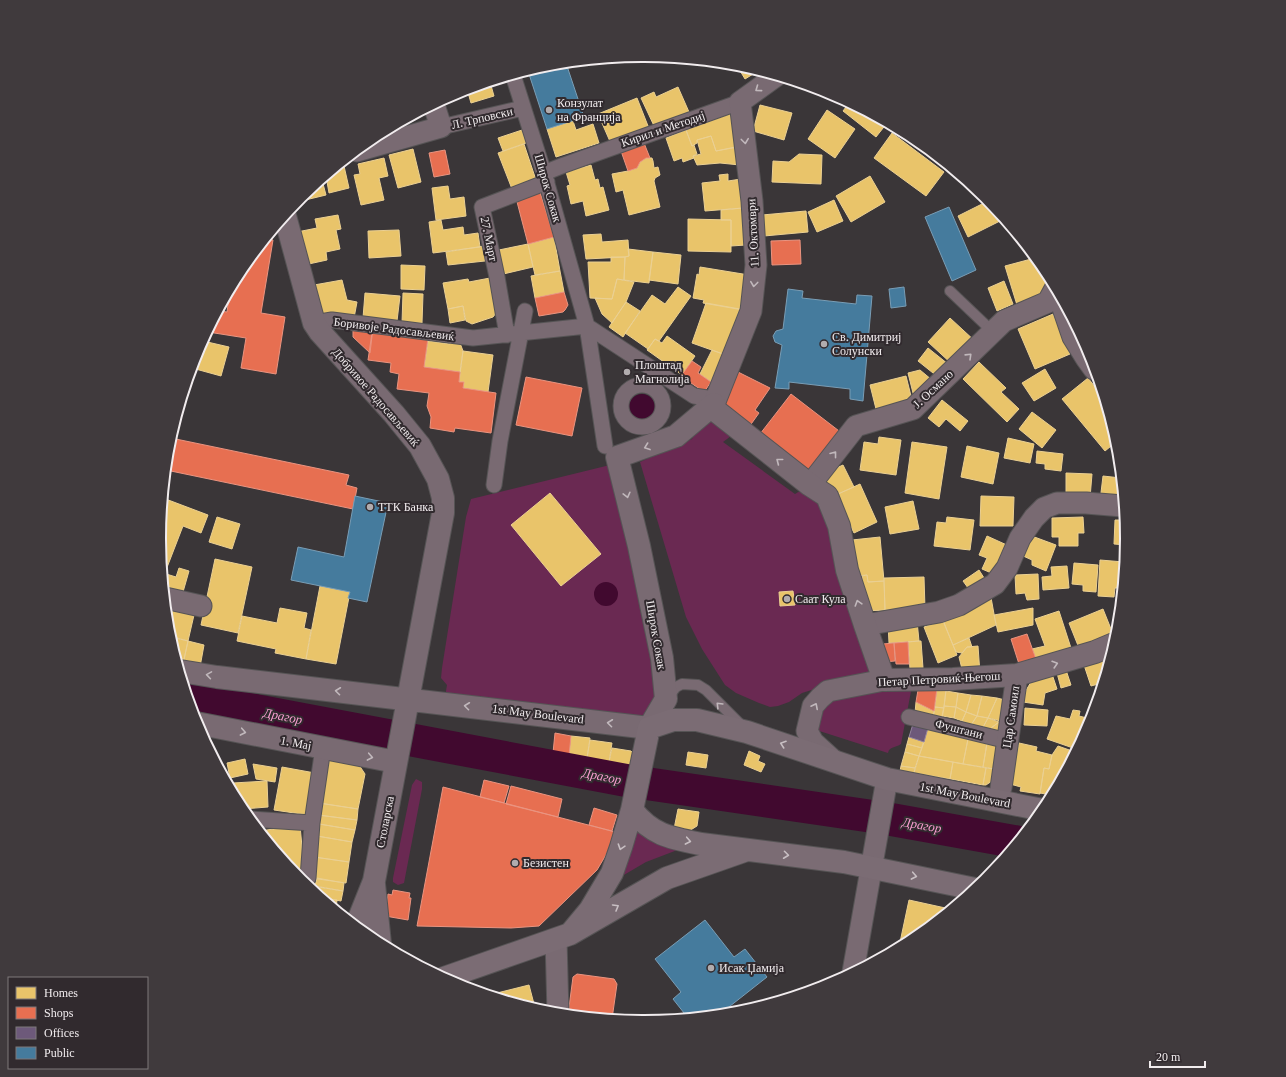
<svg xmlns="http://www.w3.org/2000/svg" width="1286" height="1077" viewBox="0 0 1286 1077" font-family="'Times New Roman',serif">
<style>
.green{fill:#6a2952}
.water{fill:#41092f}
.homes{fill:#e9c46a;stroke:#ebd092}
.shops{fill:#e76f51;stroke:#ea9480}
.offices{fill:#6d597a;stroke:#95859d}
.public{fill:#457b9d;stroke:#799db5}
.lines{fill:none;stroke-linecap:round;stroke-linejoin:round}
.river{stroke:#41092f;stroke-width:33}
.service-casing{stroke:#565455;stroke-width:12}
.pedestrian-casing{stroke:#565455;stroke-width:17}
.minor-casing{stroke:#565455;stroke-width:23}
.tertiary-casing{stroke:#565455;stroke-width:24}
.secondary-casing{stroke:#565455;stroke-width:24}
.service{stroke:#796a72;stroke-width:10}
.pedestrian{stroke:#796a72;stroke-width:15}
.minor{stroke:#796a72;stroke-width:21}
.tertiary{stroke:#796a72;stroke-width:22}
.secondary{stroke:#7b6c74;stroke-width:22}
.oneway{stroke:#c1b8bc}
.oneway2{stroke:#c8bfc3}
.poi-dot{fill:#b1acae;stroke:#312a2e;stroke-width:1.5}
.labels{text-anchor:middle;dominant-baseline:central;stroke-width:4;stroke-linejoin:round;paint-order:stroke}
.poi-label{font-size:12px;fill:#f1ecee;stroke:#312a2e;text-anchor:start}
.street-label{font-size:12px;fill:#f1ecee;stroke:#312a2e}
.water-label{font-size:13px;font-style:italic;fill:#f99ed1;stroke:#312a2e}
.rim{fill:none;stroke:#f1ecee;stroke-width:2}
</style>
<rect width="100%" height="100%" fill="#3a3638"/>
<path class="green" d="M710,422H718L731,436L723,442L795,494L810,485L827,496L818,503L832,530L840,578L853,625L868,665L882,679L818,688L802,693L789,702L778,706L770,707L759,703L736,693L725,685L702,649L686,617L640,462L692,439L695,432Z
M610,465L666,699L649,728L444,703L447,685L441,678L442,668L466,517L471,499Z
M912,686L901,744C896,748 889,746 888,753L810,728L821,698Z
M416,779L422,782V789L404,883L398,885L393,882V878L412,785Z
M636,830L680,849L646,862L617,879Z"/>
<path class="water" d="M629 407a13 13 0 1 1 26 0a13 13 0 1 1-26 0Z
M594 594a12 12 0 1 1 24 0a12 12 0 1 1-24 0Z"/>
<path class="homes" d="M736,64H738L758,71L745,79Z
M490,82L494,96L471,103L467,89Z
M678,87L689,112L655,128L641,98L654,92L656,97Z
M637,98L650,131L612,146L598,114Z
M849,103L887,123L876,137L843,111Z
M760,105L792,113L784,140L753,131Z
M827,110L855,129L835,158L808,139Z
M737,111L738,147L716,151L711,136L697,140V143L692,146L686,130Z
M421,112L422,116L400,123Z
M573,121L576,130L593,124L599,143L556,157L547,129Z
M522,130L526,143L503,151L498,138Z
M686,130L692,146L694,145L697,154L693,156L694,158L683,162L682,158L674,161L666,138Z
M904,132L912,137L958,175L903,133Z
M892,133L944,172L926,196L874,158Z
M711,136L716,151L740,146V165L720,163L697,165L693,156L701,154L697,140Z
M524,144L536,180L512,189L498,153Z
M413,149L421,182L398,188L389,155Z
M799,154L822,155L821,184L772,182L773,161L789,162Z
M384,158L388,176L379,178L384,200L361,205L354,175L360,174L358,164Z
M646,158H652L653,161L654,168L658,167L660,175L655,178L654,181L660,207L629,215L623,190L616,192L612,174L628,171L637,168L640,162Z
M591,165L595,180L598,179L600,188L603,187L609,210L586,216L583,201L571,204L567,186L570,185L566,172Z
M344,166L349,188L329,193L326,176L337,167Z
M728,174V181L741,179L743,208L705,211L702,183L720,181L719,175Z
M870,176L885,202L851,222L836,196Z
M322,180L326,195L297,202L301,196Z
M448,186L450,199L464,197L466,216L436,220L432,188Z
M834,200L843,221L817,232L808,212Z
M988,201L1004,219L968,237L958,216Z
M743,208L746,245L731,246V220H721V210Z
M806,211L808,232L764,236L762,215Z
M338,215L341,229L336,230L340,249L326,252L327,260L304,265L297,232L317,228L315,219Z
M688,219L731,220V252L688,251Z
M441,220L443,230L463,227L464,235L478,233L480,247L433,253L429,222Z
M399,230L401,256L369,258L368,231Z
M601,234L602,242L628,240L629,256L625,257L586,259L583,235Z
M554,237L560,271L535,275L528,244Z
M528,244L533,267L499,275L494,251Z
M484,246L485,261L448,265L446,252Z
M628,249L653,252L649,283L624,280L625,257L629,256Z
M653,252L681,255L678,284L649,280Z
M611,257H625L624,280L617,279L612,299L590,298L588,262H611Z
M1035,258L1042,267L1051,295L1017,305L1005,266Z
M401,265L425,266L424,290L401,289Z
M700,267L749,275L743,310L703,303L704,300L693,298L697,274L699,275Z
M560,271L564,292L535,298L531,276Z
M490,278L496,313L493,317L472,324L466,321L463,306L448,309L443,283L468,279L469,282Z
M617,279L634,282L626,302L612,323L602,314L595,298L612,299Z
M342,280L347,300L357,302L354,318L320,313L314,285Z
M1004,281L1013,304L997,311L988,288Z
M678,287L691,296L659,341L655,339L648,349L625,333L652,295L665,304Z
M365,293L400,296L397,321L363,318Z
M403,293L423,294L422,323H402Z
M626,302L640,311L623,337L609,327Z
M706,303L740,309L723,354L692,343Z
M463,306L465,320L450,323L448,309Z
M1053,314L1070,354L1035,369L1018,329Z
M950,318L976,342L953,365L928,342Z
M667,336L695,356L682,375L647,350L655,339L662,343Z
M203,341L229,347L221,376L192,368L196,353Z
M428,341L450,344V342L460,343L463,351L460,372L424,367Z
M928,348L948,364L938,377L918,361Z
M712,350L723,354L711,382L700,374Z
M463,351L493,355L488,392L463,388L464,382H459Z
M979,362L1006,388L1001,392L1019,409L1007,422L963,379Z
M1045,369L1056,388L1034,401L1022,383Z
M920,370L932,380L915,401L908,373Z
M906,376L913,404L877,413L870,385Z
M1088,378L1103,397L1116,442L1105,451L1062,399Z
M942,400L968,421L960,431L946,419L939,427L928,418Z
M1032,412L1056,430L1042,448L1019,429Z
M879,437L901,440L896,475L860,470L864,442L878,444Z
M1008,438L1034,444L1030,463L1004,458Z
M912,442L947,447L939,499L905,493Z
M967,446L999,453L993,484L961,477Z
M1037,451L1063,454L1061,471L1045,469V464L1036,463Z
M843,465L854,487L833,496L823,474Z
M1066,473L1092,474L1090,498L1066,497Z
M1103,476L1121,478L1123,504L1100,501Z
M860,484L877,522L854,533L836,495Z
M550,493L601,554L561,586L511,525Z
M981,496L1014,497L1013,526H980Z
M163,498L208,515L201,533L183,526L166,570L163,569L160,538Z
M913,501L919,529L890,534L885,507Z
M217,517L240,524L232,549L209,542Z
M947,517L974,520L970,550L934,546L937,522L946,523Z
M1083,517L1084,533H1078V546H1059V537H1052V518Z
M1115,520H1125L1126,545L1114,544Z
M1029,535L1056,545L1046,571L1032,565V560L1021,555Z
M987,536L1009,546L996,575L982,569L987,558L979,555Z
M880,537L884,581L868,582L867,575L855,576L852,540Z
M215,559L252,567L238,633L201,625Z
M1100,560L1124,562L1122,588H1115L1114,597L1098,596Z
M1074,563L1098,565L1096,592L1083,591V585L1072,584Z
M1067,566L1069,588L1043,590L1042,577L1052,576L1051,567Z
M179,568L189,571L183,592L164,586L163,573L176,577Z
M979,570L986,581L971,592L963,581Z
M1038,574L1039,599L1027,600L1025,593L1016,594L1015,575Z
M867,575L868,582L884,581L885,610L865,611L862,576Z
M924,577L925,609L885,610L884,578Z
M320,586L350,592L336,664L306,659Z
M793,591L795,605L780,606L779,592Z
M990,592L996,625L953,645L943,621Z
M166,608L194,615L188,641L170,636Z
M280,608L307,613L304,628L311,630L306,659L275,653L276,649L237,641L242,616L277,623Z
M1033,608V625L998,632L994,615Z
M1103,609L1113,634L1079,648L1069,623Z
M1059,611L1071,648L1036,659L1032,649L1045,646L1035,619Z
M943,620L957,655L938,663L924,627Z
M917,621L919,641L889,643L888,623Z
M171,637L188,641L183,664L178,663Z
M969,638L972,647H967L962,653L956,652L953,645Z
M188,641L204,645L200,667L183,664Z
M919,641H921L923,668L910,669L908,642Z
M978,646L980,674L963,673L959,657L967,647Z
M1111,653L1102,683L1091,686L1083,662Z
M1066,670L1071,685L1061,688L1057,673Z
M1052,674L1057,689L1045,693L1043,705L1023,702L1025,692L1031,682Z
M937,688L946,689L944,708L935,707Z
M946,691L958,693L956,707L944,706Z
M958,693L971,695L966,712L956,707Z
M971,695L982,696L977,716L966,712Z
M982,696L997,698L988,718L977,716Z
M997,698L1005,700V722L988,718Z
M916,702L934,711L933,718L915,713Z
M944,706L956,707L954,718L942,716Z
M935,707L944,708L942,718H933Z
M956,707L966,712L962,721L954,718Z
M1025,708L1048,710L1047,726L1024,725Z
M1073,710L1080,711L1079,716L1087,718L1084,730L1086,731L1076,749L1047,739L1056,716L1070,719Z
M966,712L977,716L971,725L962,721Z
M977,716L988,718L981,731L971,725Z
M988,718L999,722L991,728L990,733L981,731Z
M999,722H1005L1002,736L990,733L991,728Z
M928,728L968,739L963,764L919,756Z
M571,736L590,738L587,758L569,756Z
M909,737L924,742L922,748L907,744Z
M968,739L987,743L983,767L963,764Z
M590,740L612,743L609,762L587,758Z
M987,743L999,745L994,769L983,767Z
M1019,743L1037,747L1036,751L1052,755L1049,769L1044,768L1040,794L1020,791L1021,787L1010,784Z
M907,744L922,748L919,756L905,752Z
M1058,746L1075,752L1051,795L1040,793L1044,768L1049,769L1052,755Z
M612,748L631,751L633,753L631,765L609,762Z
M749,751L760,756L758,761L765,764L761,772L744,765Z
M688,752L708,755L706,768L686,765Z
M905,752L919,756L915,768L901,766Z
M919,756L953,762L950,779L914,773Z
M245,759L248,774L230,778L227,763Z
M330,760L359,765L365,774L358,809L319,803L325,762L329,763Z
M953,762L986,768L983,785L950,779Z
M253,764L277,768L275,782L256,779Z
M901,766L915,768L914,773L900,771Z
M282,767L315,773L308,815L274,810Z
M986,768L994,769L992,781L986,785H983Z
M267,781L268,807L243,809L233,793V783Z
M319,803L358,809L357,820L318,815Z
M678,809L699,812L697,826L689,831L674,829Z
M318,815L357,820L355,830L319,824Z
M319,824L355,830L352,842L317,836Z
M300,825L305,880L302,881L260,831Z
M317,836L352,842L349,862L314,857Z
M314,857L349,862L346,883L311,878Z
M317,878L344,883L343,891L315,886Z
M312,886L343,891L341,901L323,898L312,889Z
M323,898L337,900L336,909Z
M909,900L950,909L911,941L899,947Z
M529,985L534,1004L525,1006L489,995Z"/>
<path class="shops" d="M644,143L650,158H646L640,162L637,168L628,171L621,151Z
M445,150L450,174L434,177L429,153Z
M540,192L554,237L528,244L516,198Z
M267,239L273,240L261,313L285,317L276,374L241,368L246,338L208,332L219,311L227,312L230,290L241,270Z
M800,240L801,264L772,265L771,241Z
M564,292L568,305L565,310L563,312L539,316L535,298Z
M373,326L428,338L424,367L460,372L459,382H464L463,388L496,393L491,433L455,428L454,432L430,428L431,417L427,406L429,393L397,389L399,374L390,372L391,363L368,360Z
M373,328L370,353L353,337V329Z
M692,361L701,367L698,373L711,382L704,392L681,376Z
M734,370L770,388L755,410L759,413L749,427L721,402Z
M526,377L582,388L572,436L516,425Z
M791,394L843,434L812,475L760,434Z
M171,438L349,475L346,485L357,488L353,509L166,470Z
M1027,634L1036,659L1019,664L1011,639Z
M908,642L909,664H896L894,643Z
M894,643L895,661L884,662L883,644Z
M919,684L937,688L934,711L916,702Z
M555,733L571,736L569,756L553,753Z
M484,780L509,786L504,803L480,797Z
M511,786L562,799L558,817L506,804Z
M443,787L615,832L610,848L597,870L539,926L511,928L417,926Z
M594,808L617,815L612,831L589,825Z
M393,890L410,893L409,898H411L408,920L385,916L388,894L392,895Z
M577,974L614,979L617,984L612,1019L568,1015L573,977Z"/>
<path class="offices" d="M913,724L928,728L924,742L909,737Z"/>
<path class="public" d="M566,63L584,117L547,129L528,71L549,64Z
M949,207L976,270L952,281L925,217Z
M904,287L906,306L891,308L889,289Z
M788,289L803,291L802,298L856,304L857,295L872,296L863,401L850,399V389L789,382V389L775,388L782,345L775,342L773,336L776,331L783,329Z
M355,496L388,503L367,602L348,598L350,592L291,580L298,547L344,557Z
M705,920L734,957L745,949L767,977L720,1014L688,1018L673,999L681,992L655,959Z"/>
<g class="lines">
<path class="river" d="M189,698L629,781L883,818L1017,842"/>
<defs>
<path id="service" d="M950,291L993,332
M668,697L676,687L682,684L698,685L706,690L742,726"/>
<path id="pedestrian" d="M513,75L544,173L587,326L605,446
M441,127L523,108
M544,173L564,165L740,102
M314,323L332,320L473,338L587,326L694,396L707,398
M507,335L497,277L482,207L547,182
M621 406a21 21 0 1 1 42 0a21 21 0 1 1-42 0Z
M494,485L500,441L525,311
M909,717L1008,741
M251,819L312,823
M308,878L312,823L323,748"/>
<path id="minor" d="M357,151L441,127L434,105
M1060,299L1073,337L1086,358L1094,369
M714,404L751,311L756,265L752,201L740,102L776,76
M810,485L856,426L913,409L1004,321L1048,302L1055,289
M165,598L201,606
M865,625L939,612L959,605L995,584L1007,568L1020,538L1034,518L1044,508L1057,503H1086L1123,506
M834,761L813,742L807,731L813,706L820,698L828,691L884,680
M1001,788L1017,675
M556,939L558,1014
M853,972L887,779"/>
<path id="tertiary" d="M285,216L314,323L320,332L394,414L420,446L438,479L443,498V513L374,881L356,926
M711,407L810,485L827,496L839,526L847,570L865,625L884,680L953,679L1017,675L1095,652L1114,644
M180,671L217,677L649,728L666,699L662,658L639,546L617,457L676,436L714,404
M196,723L396,762
M374,884L380,944"/>
<path id="secondary" d="M632,810C652,835 670,838 701,844L844,862L975,889
M570,934L590,910L612,873L621,847L632,810L649,728L673,720H697L747,732L887,779L1043,810
M444,978L570,934L667,878L744,851"/>
</defs>
<use href="#service" class="service-casing"/>
<use href="#pedestrian" class="pedestrian-casing"/>
<use href="#minor" class="minor-casing"/>
<use href="#tertiary" class="tertiary-casing"/>
<use href="#secondary" class="secondary-casing"/>
<use href="#service" class="service"/>
<use href="#pedestrian" class="pedestrian"/>
<use href="#minor" class="minor"/>
<use href="#tertiary" class="tertiary"/>
<use href="#secondary" class="secondary"/>
</g>
<defs><path id="oneway-chevron" d="M-2-3.5L2.5 0L-2 3.5" fill="none" stroke-width="1.6" stroke-linecap="round" stroke-linejoin="round"/></defs>
<g class="oneway">
<use href="#oneway-chevron" transform="translate(758 89) rotate(144)"/>
<use href="#oneway-chevron" transform="translate(745 141) rotate(83)"/>
<use href="#oneway-chevron" transform="translate(754 284) rotate(97)"/>
<use href="#oneway-chevron" transform="translate(969 356) rotate(-44)"/>
<use href="#oneway-chevron" transform="translate(647 447) rotate(160)"/>
<use href="#oneway-chevron" transform="translate(834 454) rotate(-52)"/>
<use href="#oneway-chevron" transform="translate(779 461) rotate(-142)"/>
<use href="#oneway-chevron" transform="translate(627 495) rotate(76)"/>
<use href="#oneway-chevron" transform="translate(858 603) rotate(-107)"/>
<use href="#oneway-chevron" transform="translate(1055 664) rotate(-17)"/>
<use href="#oneway-chevron" transform="translate(209 675) rotate(-171)"/>
<use href="#oneway-chevron" transform="translate(338 691) rotate(-173)"/>
<use href="#oneway-chevron" transform="translate(719 705) rotate(-135)"/>
<use href="#oneway-chevron" transform="translate(467 706) rotate(-173)"/>
<use href="#oneway-chevron" transform="translate(815 706) rotate(-63)"/>
<use href="#oneway-chevron" transform="translate(610 723) rotate(-173)"/>
<use href="#oneway-chevron" transform="translate(243 732) rotate(11)"/>
<use href="#oneway-chevron" transform="translate(370 757) rotate(11)"/>
</g>
<g class="oneway2">
<use href="#oneway-chevron" transform="translate(783 744) rotate(-161)"/>
<use href="#oneway-chevron" transform="translate(688 841) rotate(11)"/>
<use href="#oneway-chevron" transform="translate(621 847) rotate(108)"/>
<use href="#oneway-chevron" transform="translate(786 855) rotate(7)"/>
<use href="#oneway-chevron" transform="translate(914 876) rotate(11)"/>
<use href="#oneway-chevron" transform="translate(616 907) rotate(-30)"/>
</g>
<g class="poi-dot">
<circle cx="549" cy="110" r="4"/>
<circle cx="824" cy="344" r="4"/>
<circle cx="627" cy="372" r="4"/>
<circle cx="370" cy="507" r="4"/>
<circle cx="787" cy="599" r="4"/>
<circle cx="515" cy="863" r="4"/>
<circle cx="711" cy="968" r="4"/>
</g>
<g class="labels">
<g class="poi-label">
<text x="557" y="103">Конзулат<tspan x="557" dy="14">на Франција</tspan></text>
<text x="832" y="337">Св. Димитриј<tspan x="832" dy="14">Солунски</tspan></text>
<text x="635" y="365">Плоштад<tspan x="635" dy="14">Магнолија</tspan></text>
<text x="378" y="507">ТТК Банка</text>
<text x="795" y="599">Саат Кула</text>
<text x="523" y="863">Безистен</text>
<text x="719" y="968">Исак Џамија</text>
</g>
<g class="street-label">
<text transform="translate(482 118) rotate(-13)">Л. Трповски</text>
<text transform="translate(663 129) rotate(-19)">Кирил и Методиј</text>
<text transform="translate(548 188) rotate(74)">Широк Сокак</text>
<text transform="translate(753 233) rotate(-93)">11. Октомври</text>
<text transform="translate(489 239) rotate(78)">27. Март</text>
<text transform="translate(394 329) rotate(7)">Боривоје Радосављевиќ</text>
<text transform="translate(933 389) rotate(-43)">Ј. Османо</text>
<text transform="translate(376 397) rotate(49)">Добривое Радосављевиќ</text>
<text transform="translate(656 635) rotate(80)">Широк Сокак</text>
<text transform="translate(939 679) rotate(-3)">Петар Петровиќ-Његош</text>
<text transform="translate(538 714) rotate(7)">1st May Boulevard</text>
<text transform="translate(1011 717) rotate(-82)">Цар Самоил</text>
<text transform="translate(959 729) rotate(14)">Фуштани</text>
<text transform="translate(296 743) rotate(11)">1. Мај</text>
<text transform="translate(965 795) rotate(11)">1st May Boulevard</text>
<text transform="translate(385 822) rotate(-79)">Столарска</text>
</g>
<g class="water-label">
<text transform="translate(283 716) rotate(11)">Драгор</text>
<text transform="translate(602 776) rotate(11)">Драгор</text>
<text transform="translate(922 825) rotate(10)">Драгор</text>
</g>
</g>
<path d="M0 0H1286V1077H0ZM642 62H644A476 476 0 0 1 1120 538V539A476 476 0 0 1 644 1015H642A476 476 0 0 1 166 539V538A476 476 0 0 1 642 62Z" fill="#403a3d" fill-rule="evenodd"/>
<path class="rim" d="M642 62H644A476 476 0 0 1 1120 538V539A476 476 0 0 1 644 1015H642A476 476 0 0 1 166 539V538A476 476 0 0 1 642 62Z"/>
<rect x="8" y="977" width="140" height="92" fill="#312a2e" stroke="#7e787b"/>
<rect x="16" y="987" width="20" height="12" fill="#e9c46a" stroke="#7e787b"/>
<text x="44" y="997" font-size="12" fill="#f1ecee">Homes</text>
<rect x="16" y="1007" width="20" height="12" fill="#e76f51" stroke="#7e787b"/>
<text x="44" y="1017" font-size="12" fill="#f1ecee">Shops</text>
<rect x="16" y="1027" width="20" height="12" fill="#6d597a" stroke="#7e787b"/>
<text x="44" y="1037" font-size="12" fill="#f1ecee">Offices</text>
<rect x="16" y="1047" width="20" height="12" fill="#457b9d" stroke="#7e787b"/>
<text x="44" y="1057" font-size="12" fill="#f1ecee">Public</text>
<path d="M1150 1061v6h55v-6" fill="none" stroke="#f1ecee" stroke-width="2"/>
<text x="1156" y="1061" font-size="12" fill="#f1ecee" stroke="#312a2e" stroke-width="3" paint-order="stroke">20 m</text>
</svg>
